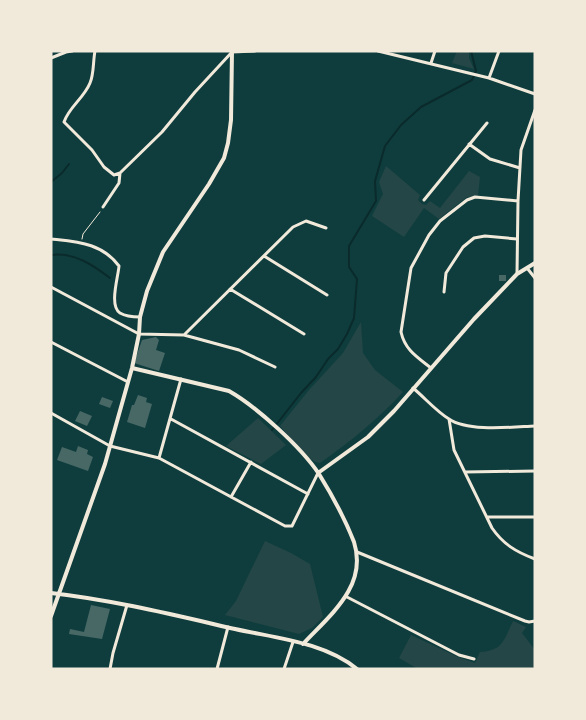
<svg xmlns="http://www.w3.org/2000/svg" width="586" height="720" viewBox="0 0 586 720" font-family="'Fira Sans',sans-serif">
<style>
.green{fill:#244646}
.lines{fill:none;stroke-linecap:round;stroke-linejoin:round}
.stream{stroke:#0a2a2b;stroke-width:2}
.building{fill:#486865}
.path{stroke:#f1e9da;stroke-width:1}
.minor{stroke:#f1e9da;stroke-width:3}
.tertiary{stroke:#f1e9da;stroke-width:4}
</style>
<rect width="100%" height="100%" fill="#0f3d3e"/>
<path class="green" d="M457,51H469V58L474,69L452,63Z
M386,166L420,195L418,200L422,204L426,205L430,201L440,208L469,171L480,177L478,196L467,197L439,219L424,208L404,237L372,216L383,194L379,182Z
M361,322L363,353L375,370L403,392C378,419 350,442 320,463C307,462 289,436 280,426L309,390L343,353Z
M258,418L286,445L261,464L226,446Z
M265,541L291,553L310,564L323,617L312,628L299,634L225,615L236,601Z
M513,621L526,627L522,633L535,650V666L529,669H418L399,658L411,635L458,657L475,663L480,652C503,651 504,640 513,621Z"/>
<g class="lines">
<path class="stream" d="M51,182L62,173L69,164
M51,255C74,252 93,265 110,278
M272,430L301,393L316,377L328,359L338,349L347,334L354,318L357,279L349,267V246L376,201L375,181L385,146L401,125L421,107L472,80L476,71L471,51"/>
</g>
<path class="building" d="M499,275H506V281H499Z
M156,337L159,340L156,350L165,353L159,371L134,363L142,340Z
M138,395L147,398L146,402L152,404L145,428L127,422L132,405H134Z
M102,397L113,401L110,408L99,404Z
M80,411L92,416L87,426L75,421Z
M78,446L88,450L87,454L93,457L88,471L57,460L62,447L76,452Z
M91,605L110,609L102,639L69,634L70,629L84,632Z"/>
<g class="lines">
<path class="path" d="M82,239L83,234L100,212"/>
<path class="minor" d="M95,51C93,61 94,74 90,83C84,98 69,107 64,122L92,150L104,167L114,175L120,173L162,132L195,92L232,52L255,51
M378,51L489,78L535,94
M51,58L66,52L72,51
M431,63L435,51
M489,78L499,51
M469,144L490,159L520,168
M424,200L487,123
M103,207L119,183L120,173
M51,239C78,242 102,243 119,266C118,278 109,306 120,313C125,316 133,317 140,317
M264,256L327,295
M527,268L535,278
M517,274L518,201L521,150L535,110
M51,287L139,334L184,335L293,227L306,221L326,228
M230,289L304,334
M444,292L446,273L463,247L474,238L485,236L517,239
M184,335L239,350L275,367
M51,342L128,382
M431,368C417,357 405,350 401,332L411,268L429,235L440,221L467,200L475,197L518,201
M413,388C425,398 436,411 449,419C468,432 512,427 535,426
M51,413L110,446L159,458L285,526H292L318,473
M171,419L308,494
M449,419L454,450L492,528C503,544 516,552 535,559
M159,458L181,379
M465,472L535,471
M231,497L251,462
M488,517H535
M357,552L525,621L529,622L535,621
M347,597L459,655L474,659
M110,669L113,653L127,605
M217,669L228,627
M284,669L293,642"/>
<path class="tertiary" d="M132,368L229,391C257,407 301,447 319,474C332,495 345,519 354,542C368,586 330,615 303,644
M318,473L368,437L394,411L474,319L517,274L535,263
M51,593C113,600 174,615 235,629C275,638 324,642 357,669
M51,616L105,464L132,368L139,334L140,317L147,291L163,252L209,184L224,158L228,143L231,120L232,51"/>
</g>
<rect width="586" height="720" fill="none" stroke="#f1e9da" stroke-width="105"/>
</svg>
